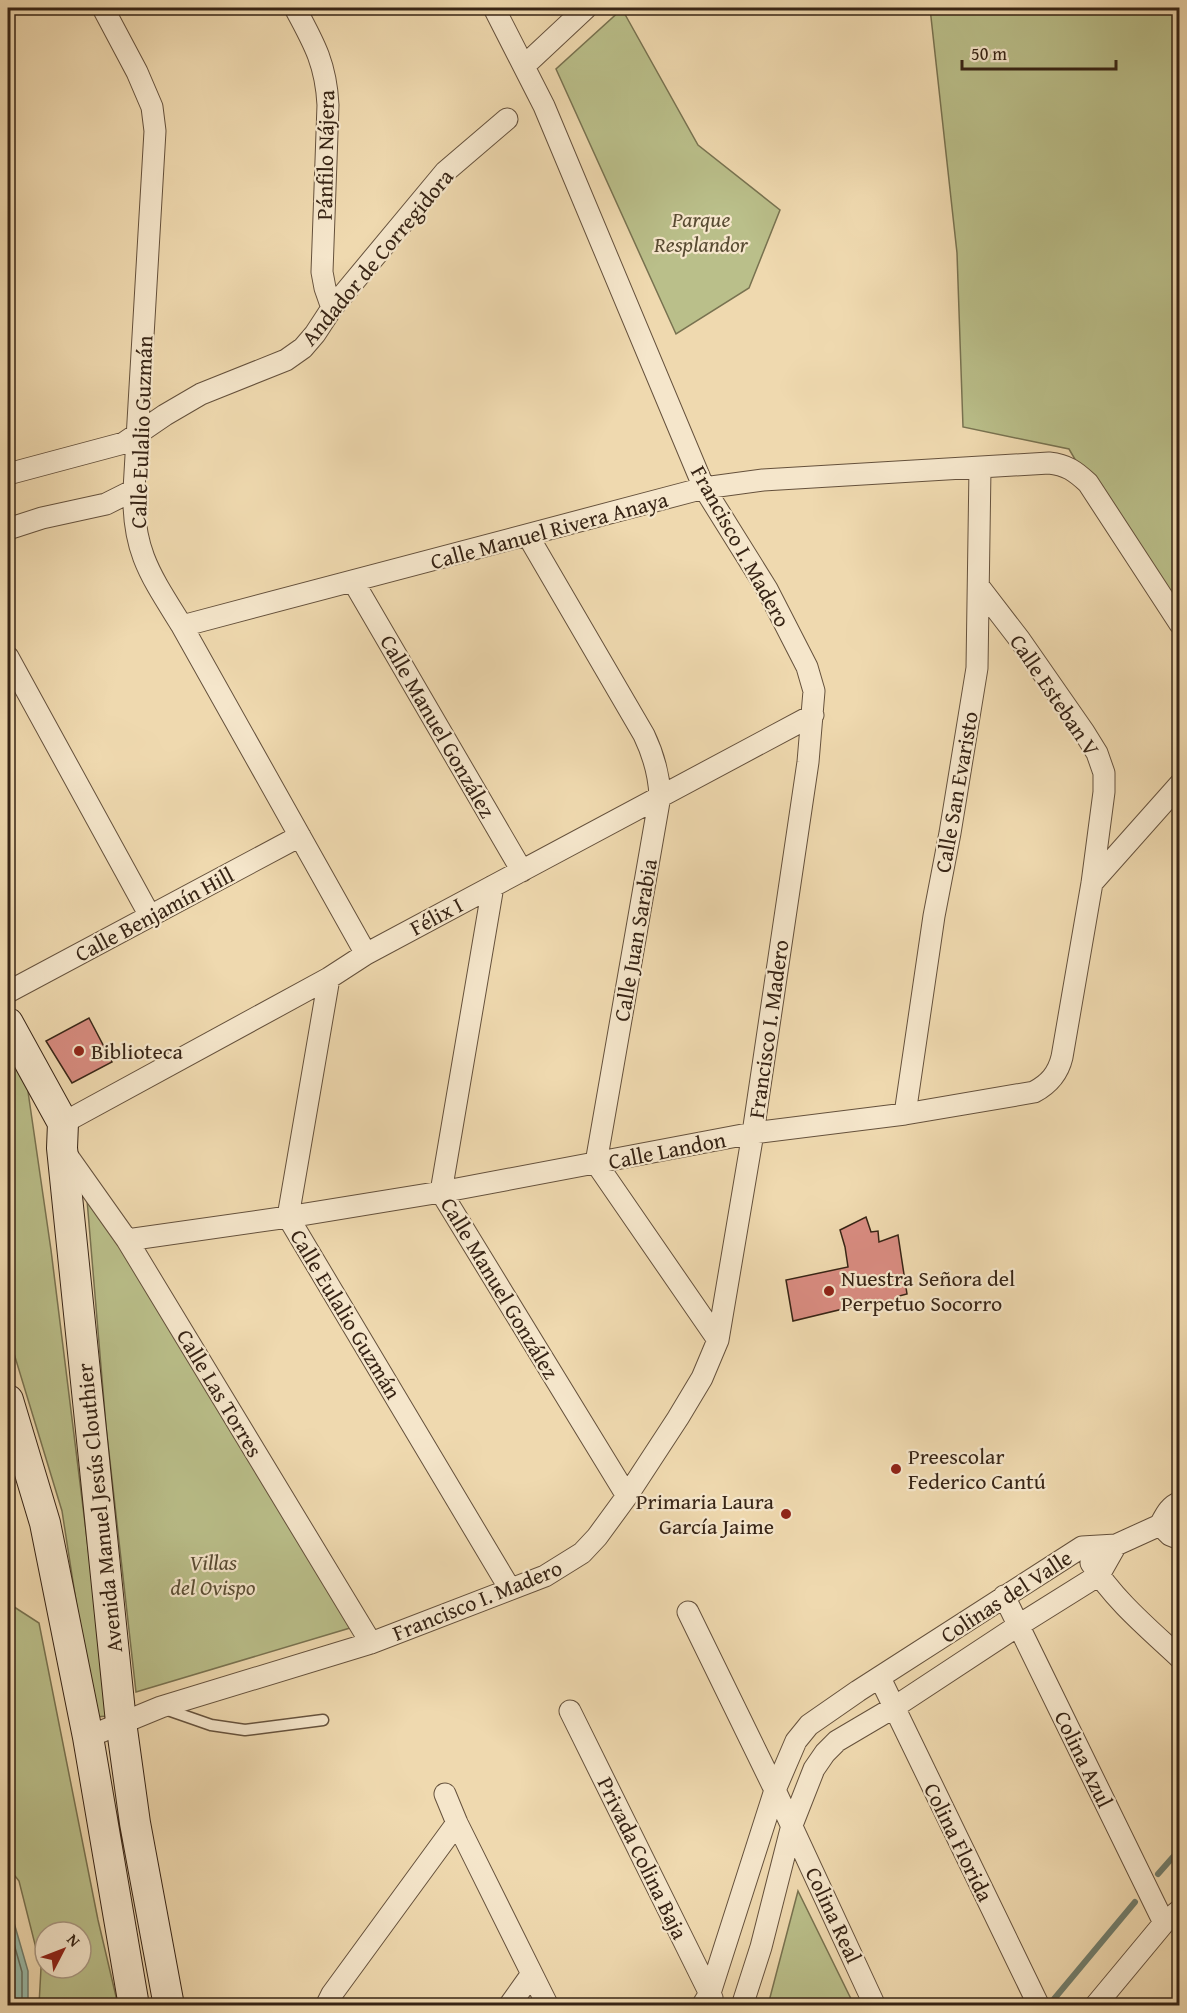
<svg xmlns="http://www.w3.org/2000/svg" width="1187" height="2013" viewBox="0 0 1187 2013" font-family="'Gentium Book Plus',serif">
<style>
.green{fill:#babf8a;stroke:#787250;stroke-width:1.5;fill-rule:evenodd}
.water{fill:#9abaa8;stroke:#727e6d;stroke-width:1.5}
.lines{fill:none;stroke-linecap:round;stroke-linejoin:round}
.shore{stroke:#686f5e;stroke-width:1.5}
.stream{stroke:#727e6d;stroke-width:6}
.building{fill:#d98c81;stroke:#372415;stroke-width:1.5}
.lane-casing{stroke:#65513c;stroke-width:13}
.street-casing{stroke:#65513c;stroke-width:23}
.secondary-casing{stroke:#372415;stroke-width:32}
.lane{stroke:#f5e6cb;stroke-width:10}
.street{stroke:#f5e6cb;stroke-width:21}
.secondary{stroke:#f5e6cb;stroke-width:30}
.poi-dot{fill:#8f2418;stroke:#f5e6cb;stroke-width:2}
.labels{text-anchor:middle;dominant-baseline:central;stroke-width:4.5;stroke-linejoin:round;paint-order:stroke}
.street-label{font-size:22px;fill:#372415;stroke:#f5e6cb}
.park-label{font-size:22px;font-style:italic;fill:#584b32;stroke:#f5e6cb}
.poi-label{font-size:22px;fill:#372415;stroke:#f5e6cb;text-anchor:start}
</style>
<rect width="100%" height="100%" fill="#efd9af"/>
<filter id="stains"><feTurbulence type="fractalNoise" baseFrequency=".00333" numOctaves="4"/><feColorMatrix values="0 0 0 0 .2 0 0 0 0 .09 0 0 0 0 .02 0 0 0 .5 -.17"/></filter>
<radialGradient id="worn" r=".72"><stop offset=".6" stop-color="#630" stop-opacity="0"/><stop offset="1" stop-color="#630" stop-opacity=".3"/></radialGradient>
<path class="green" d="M930,8H1179V638L1069,449L963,427L957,253Z
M622,9L698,145L780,210L749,288L676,334L556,69Z
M8,1040L25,1071L51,1250L109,1716L94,1717L62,1511L8,1334Z
M86,1188L350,1628L136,1692L106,1426Z
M8,1603L39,1623L98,1920L118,2005H39L41,1968L19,1881L8,1867ZM45,1932H81V1968H45Z
M798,1891L854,2005H768Z"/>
<path class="water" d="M8,1902L28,1971V2005H8Z"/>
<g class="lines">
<path class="shore" d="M8,1923L22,1972V2006"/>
<path class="stream" d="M1158,1874L1180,1849
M1054,1999L1135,1902"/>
</g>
<path class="building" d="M89,1018L112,1062L72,1083L46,1041Z
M866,1217L871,1232L878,1231L879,1242L898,1235L907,1294L899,1296L900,1300L873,1305L872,1302L793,1321L786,1280L848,1267L845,1247L840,1230Z"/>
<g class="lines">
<defs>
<path id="lane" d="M165,1709L211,1725L245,1730L323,1720"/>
<path id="street" d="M103,8L137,72L152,107L155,131L134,490C132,551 151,576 182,626L366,954
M295,8C314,43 326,64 328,105L322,272L325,288L332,308
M524,66L586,8
M8,474L124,443L165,415L201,394L286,360L303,348L315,334L332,308L445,172L507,119
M8,529L42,518L106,504L134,490
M528,536L644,735C654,756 659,774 660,796L596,1163L718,1340
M353,581L522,871
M182,626L704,488L763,480L1049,463C1067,465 1075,471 1088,483L1180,624
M8,657L150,916
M1092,883L1180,784
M493,886L441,1192L627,1496
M329,978L288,1217L510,1589
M8,992L300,836
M905,1114L934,916L950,833L977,668L980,468
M63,1123L329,978L366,954L813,715
M64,1151L127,1240L371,1643
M127,1240L288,1217L441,1192L753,1133L905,1114L1034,1092C1049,1084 1058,1074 1062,1057L1092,883L1104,792V773L1097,753L1084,732L1020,640L980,588
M1160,1525C1165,1516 1169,1506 1180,1502
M1160,1525L1170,1535L1180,1539
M1091,1563C1114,1600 1148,1628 1180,1658
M1004,1596L1164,1923
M688,1612L775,1790L875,2006
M880,1678L1039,2006
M570,1711L712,1998
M88,1737L161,1707L371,1643L545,1576L582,1553L597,1537L627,1496L678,1418L702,1378L718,1340L753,1133L808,762L814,691L807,667L767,589L704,488L544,106L494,8
M445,1794L457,1823L548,2006
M326,2006L332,1994L457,1823
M509,2006L531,1975
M702,2006L710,1993L775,1790L796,1741L809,1725L858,1691L1082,1547L1116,1545L1160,1525
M742,2006L761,1947L792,1825L814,1769L825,1753L837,1741L893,1708L1019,1625L1099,1575L1116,1545
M1095,2006L1164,1923L1180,1910"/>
<path id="secondary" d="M8,1023L63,1123L62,1148L121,1722L135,1823L169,2006
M8,1400L45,1523L88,1737L134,2006"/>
</defs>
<use href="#lane" class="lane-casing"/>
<use href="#street" class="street-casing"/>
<use href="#secondary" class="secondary-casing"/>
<use href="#lane" class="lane"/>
<use href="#street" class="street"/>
<use href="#secondary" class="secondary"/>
</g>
<g class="poi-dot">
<circle cx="79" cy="1051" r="6"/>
<circle cx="829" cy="1291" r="6"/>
<circle cx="896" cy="1469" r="6"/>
<circle cx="786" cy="1514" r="6"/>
</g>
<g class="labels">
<g class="street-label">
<text transform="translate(325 155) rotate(-89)">Pánfilo Nájera</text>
<text transform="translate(377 257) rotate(-50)">Andador de Corregidora</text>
<text transform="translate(141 432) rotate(-88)">Calle Eulalio Guzmán</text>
<text transform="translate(549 530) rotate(-15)">Calle Manuel Rivera Anaya</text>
<text transform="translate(741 546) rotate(61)">Francisco I. Madero</text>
<text transform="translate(1055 695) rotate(56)">Calle Esteban V</text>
<text transform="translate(438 726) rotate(60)">Calle Manuel González</text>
<text transform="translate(956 792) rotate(-80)">Calle San Evaristo</text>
<text transform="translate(154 914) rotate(-28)">Calle Benjamín Hill</text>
<text transform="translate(436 916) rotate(-28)">Félix I</text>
<text transform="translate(635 940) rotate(-80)">Calle Juan Sarabia</text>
<text transform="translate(768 1029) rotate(-82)">Francisco I. Madero</text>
<text transform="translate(667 1150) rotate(-11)">Calle Landon</text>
<text transform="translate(500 1288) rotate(59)">Calle Manuel González</text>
<text transform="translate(346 1314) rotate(59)">Calle Eulalio Guzmán</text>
<text transform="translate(220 1393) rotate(59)">Calle Las Torres</text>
<text transform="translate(99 1508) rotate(-96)">Avenida Manuel Jesús Clouthier</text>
<text transform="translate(1006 1596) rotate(-33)">Colinas del Valle</text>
<text transform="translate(477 1600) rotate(-22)">Francisco I. Madero</text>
<text transform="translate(1084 1759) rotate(64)">Colina Azul</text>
<text transform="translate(959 1842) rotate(64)">Colina Florida</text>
<text transform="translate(643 1858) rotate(64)">Privada Colina Baja</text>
<text transform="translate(834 1915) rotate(65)">Colina Real</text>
</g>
<g class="park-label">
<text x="701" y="219">Parque<tspan x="701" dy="25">Resplandor</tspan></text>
<text x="213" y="1562">Villas<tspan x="213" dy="25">del Ovispo</tspan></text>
</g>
<g class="poi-label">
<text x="91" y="1051">Biblioteca</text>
<text x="841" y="1278">Nuestra Señora del<tspan x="841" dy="25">Perpetuo Socorro</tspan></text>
<text x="908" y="1456">Preescolar<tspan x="908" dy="25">Federico Cantú</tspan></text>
<text x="774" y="1501" text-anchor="end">Primaria Laura<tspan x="774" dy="25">García Jaime</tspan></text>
</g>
</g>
<rect width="1187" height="2013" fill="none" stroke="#efd9af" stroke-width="30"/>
<rect x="9" y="9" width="1169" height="1995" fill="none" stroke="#372415" stroke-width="3"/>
<rect x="15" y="15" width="1157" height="1983" fill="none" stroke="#372415" stroke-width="1.5"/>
<g transform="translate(63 1950) rotate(48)"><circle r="28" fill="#f5e6cb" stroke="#a99882" stroke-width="1.5"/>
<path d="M0-4.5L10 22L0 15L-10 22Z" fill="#8f2418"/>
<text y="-9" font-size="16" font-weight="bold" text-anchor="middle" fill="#372415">N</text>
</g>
<path d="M962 60v9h154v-9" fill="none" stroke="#372415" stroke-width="3"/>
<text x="971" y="60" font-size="18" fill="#372415" stroke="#f5e6cb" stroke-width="4.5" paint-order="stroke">50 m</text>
<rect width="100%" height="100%" filter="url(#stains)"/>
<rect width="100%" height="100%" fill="url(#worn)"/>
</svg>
